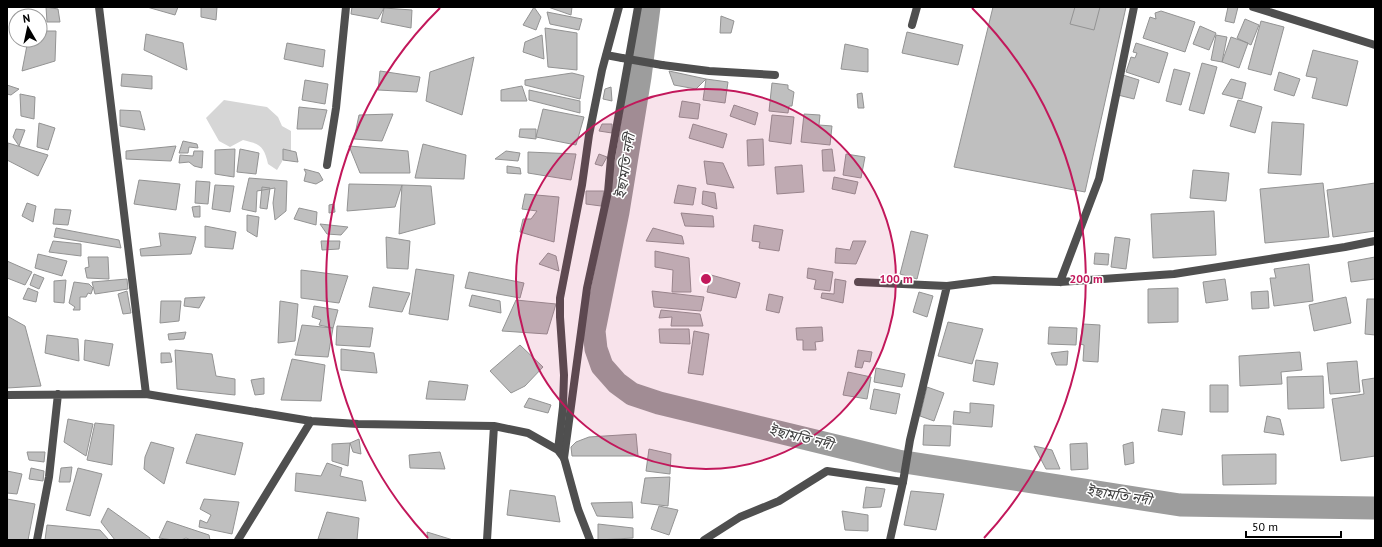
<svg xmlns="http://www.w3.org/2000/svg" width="1382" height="547" viewBox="0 0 1382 547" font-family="'PT Sans','Noto Sans Bengali',sans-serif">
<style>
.green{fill:#d6d6d6}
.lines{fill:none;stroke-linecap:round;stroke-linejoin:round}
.river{stroke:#9d9d9d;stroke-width:23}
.building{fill:#bfbfbf;stroke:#939393}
.pedestrian{stroke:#4f4f4f;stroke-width:8}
.minor{stroke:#4f4f4f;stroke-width:8}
.tertiary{stroke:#4f4f4f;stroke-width:8}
.minor-bridge{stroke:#4f4f4f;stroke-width:8}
.ring{fill:none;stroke:#c2185b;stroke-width:2}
.labels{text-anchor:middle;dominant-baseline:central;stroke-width:3;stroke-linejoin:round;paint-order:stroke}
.water-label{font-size:14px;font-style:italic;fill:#3e3e3e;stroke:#fff}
.centre{fill:#c2185b;stroke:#fff;stroke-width:2}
.ring-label{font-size:12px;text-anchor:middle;font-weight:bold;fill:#c2185b;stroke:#fff;stroke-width:3;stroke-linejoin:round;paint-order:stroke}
</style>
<rect width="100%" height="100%" fill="#fff"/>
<path class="green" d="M224,100L267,107L278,117L282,126L291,131V157L283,160L277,170L268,164C264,146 260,144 243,140L230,147L219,141L206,118Z"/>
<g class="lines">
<path class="river" d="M649,7L640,77L618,212L594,331L596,349L602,366L617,383L632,394L659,403L898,461L1180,505L1375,508"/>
</g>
<path class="building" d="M46,7L58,9L60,22H47Z
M147,7H178L175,15Z
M201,7H217L216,20L201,17Z
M352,7H374L384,8L378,19L351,14Z
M534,7L541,17L536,30L523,25Z
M548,7H572L571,15Z
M993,7H1126L1085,192L954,167Z
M1075,7H1100L1094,30L1070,24Z
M1228,7H1238L1234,23L1225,21Z
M384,8L412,10L411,28L381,22Z
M1161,11L1195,22L1185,52L1143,38L1150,17L1156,19L1155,13Z
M547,12L582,19L579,30L550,24Z
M721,16L734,21L731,33H720Z
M1245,19L1259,25L1251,45L1237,38Z
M1261,21L1284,27L1271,75L1248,69Z
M1200,26L1216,33L1209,50L1193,44Z
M545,28L577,33V70L548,67Z
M40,31H56L55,61L22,71L28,40H40Z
M907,32L963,45L958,65L902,53Z
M146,34L183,43L187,70L144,50Z
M542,35L544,59L523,52L525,42Z
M1216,35L1227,37L1222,62L1211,60Z
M1231,37L1248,43L1239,68L1222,62Z
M287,43L325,50L323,67L284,59Z
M1136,43L1168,53L1159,83L1126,72L1131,57L1135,58L1137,53L1133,52Z
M845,44L868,49V72L841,69Z
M1313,50L1358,61L1347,106L1312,98L1317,78L1306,76Z
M474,57L462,115L426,101L430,72Z
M1202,63L1217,67L1204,114L1189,110Z
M1174,69L1190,73L1181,105L1166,101Z
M380,71L420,77L417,92L378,90Z
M669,71L706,79L696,89L674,85Z
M1279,72L1300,79L1294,96L1274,90Z
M572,73L584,76L580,99L525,85V80Z
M122,74L152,76V89L121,86Z
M1123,75L1139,80L1134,99L1118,95Z
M706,79L728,82L725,103L703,100Z
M1231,79L1246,83L1242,99L1222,94Z
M305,80L328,84L325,104L302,100Z
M772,83L788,85V89L794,92L792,106H789L788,113L769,111Z
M7,85L19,89L11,95L7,94Z
M522,86L527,101H501V90Z
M611,87L612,101L603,99L605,89Z
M529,90L580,101V113L529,100Z
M862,93L864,108H858L857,94Z
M20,94L35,97L34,119L21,116Z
M1238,100L1262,107L1255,133L1230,126Z
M682,101L700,104L698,119L679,117Z
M734,105L758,113L755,125L730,116Z
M299,107L327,110L322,129H297Z
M543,109L584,117L576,145L536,137Z
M120,110L140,111L145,130L120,126Z
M393,114L382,141L354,139L359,115Z
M804,114L820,115L819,125L832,126L830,145L801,142Z
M772,115L794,117L791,144L769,141Z
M1272,122L1304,124L1301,175L1268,173Z
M39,123L55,128L48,150L37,147Z
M602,124H612V133L599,131Z
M693,124L727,134L723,148L689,138Z
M16,129L25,130L19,146L13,137Z
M520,129H536V139L519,137Z
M763,139L764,165L748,166L747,140Z
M183,141L197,144L198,148L189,147L188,153H179Z
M8,143L48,155L38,176L7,160Z
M423,144L466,155L464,179L415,178Z
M176,146L171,161L126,159V151Z
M349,146L408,151L410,173H360Z
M235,149L234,177L215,174V150Z
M240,149L259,153L256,174L237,172Z
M283,149L296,152L298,162L283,160Z
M832,149L835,171H823L822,150Z
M194,151H203L202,168L194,166L189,162L179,163L180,155L193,156Z
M506,151L520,153L518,161L495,159Z
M528,152L576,154L571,180L528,173Z
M599,154L607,157L602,166L595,164Z
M846,154L865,157L861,178L843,175Z
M704,161L723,163L734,188L707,184Z
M802,165L804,192L777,194L775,167Z
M507,166L520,168L521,174L507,173Z
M304,169L319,173L323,180L316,184L304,181L306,173Z
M1193,170L1229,173L1226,201L1190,198Z
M834,177L858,182L855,194L832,189Z
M249,178L287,181L286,211L275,220L273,203L275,188L257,191L256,212L242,209Z
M139,180L180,184L176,210L134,204Z
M196,181L210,182L208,204L195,203Z
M1323,183L1329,237L1265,243L1260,189Z
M1375,183V231L1333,237L1327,190Z
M349,184L402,185L395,207L347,211Z
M215,185L234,186L230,212L212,209Z
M402,185L431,186L435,224L399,234Z
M678,185L696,188L693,205L674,203Z
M262,187L270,188L267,209L260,208Z
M586,191H604L601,206L586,204Z
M703,191L715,193L717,209L702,204Z
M525,194L559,197L554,242L520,232L523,219H531L537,211L522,209Z
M27,203L36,206L33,222L22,216Z
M334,204L335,212L329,213V205Z
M200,206V217H194L192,207Z
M299,208L317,212L316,225L294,219Z
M55,209L71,210L68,225L53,224Z
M1214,211L1216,255L1153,258L1151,214Z
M681,213L713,216L714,227L685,226Z
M247,215L259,217L257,237L247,231Z
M320,224L348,227L341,235L327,234Z
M754,225L783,230L779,251L759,248L760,242L752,241Z
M205,226L236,232L233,249L205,247Z
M56,228L119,240L121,248L54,237Z
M653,228L682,236L684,244L646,241Z
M911,231L928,235L917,279L900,274Z
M159,233L196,237L191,254L141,256L140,249L161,246Z
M386,237L410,241L408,269L387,268Z
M1115,237L1130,239L1126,269L1111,267Z
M53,241L81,244V256L49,252Z
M321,241H340L339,249L322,250Z
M853,241H866L856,264L835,263L836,248L850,250Z
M655,251L689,258L691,292H672L673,270L655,267Z
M548,253L556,256L559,271L539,264Z
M1095,253L1109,254L1108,265L1094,264Z
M38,254L67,261L62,276L35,268Z
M88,257H108L109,279L87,278L85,268L89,267Z
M1375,257V279L1351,282L1348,262Z
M7,261L32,272L25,285L7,278Z
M1309,264L1313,301L1274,306L1270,278H1276L1274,269Z
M808,268L833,272L830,291L814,289L816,280L807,278Z
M416,269L454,275L448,320L409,314Z
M301,270L348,276L339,303L301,298Z
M469,272L524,283L520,298L465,288Z
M34,274L44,278L39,289L30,285Z
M711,275L740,283L736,298L707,292Z
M127,279L128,289L95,294L92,282Z
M835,279L846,281L843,303L821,298L822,293L834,294Z
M1225,279L1228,300L1206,303L1203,282Z
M66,280L64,303L54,302V281Z
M74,282L89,284L93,288L91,294L88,293L86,297H80V310H73L75,307L69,303Z
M373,287L410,293L402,312L369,307Z
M28,288L38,292L36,302L23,299Z
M1178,288V322L1148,323V289Z
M127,291L131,313L123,314L118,294Z
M652,291L704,297L701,311L654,307Z
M1268,291L1269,308L1252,309L1251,292Z
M919,292L933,296L927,317L913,312Z
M769,294L783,297L779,313L766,310Z
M472,295L500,301L501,313L469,306Z
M205,297L199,308L184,306L185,298Z
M1346,297L1351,323L1314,331L1309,305Z
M1367,299H1375V335L1365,334Z
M516,300L556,304L547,334L502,331Z
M161,301H181L179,321L160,323Z
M280,301L298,304L295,341L278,343Z
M314,306L338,310L333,328L319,325L321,320L312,317Z
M661,310L700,314L703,326H671L672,317L659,318Z
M7,316L25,326L41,386L7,388Z
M948,322L983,329L972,364L938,356Z
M1083,324L1100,325L1098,362L1083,361L1084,345L1080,344Z
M302,325L333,328L328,357L295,355Z
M337,326L373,328L370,347L336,345Z
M822,327L823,341L815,342L816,350H803V340H797L796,328Z
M1049,327L1077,328L1076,345L1048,344Z
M659,329H689L690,344L660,343Z
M694,331L709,334L703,375L688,373Z
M186,332L184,339L169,340L168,334Z
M47,335L78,339L79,361L45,353Z
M85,340L113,344L109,366L84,360Z
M520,345L543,367L525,386L511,393L490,371Z
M341,349L374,353L377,373L341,370Z
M175,350L212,354L216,376L235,379V395L177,389Z
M858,350L872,352L870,362L864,361L862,368L855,367Z
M1068,351L1067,365H1056L1051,353Z
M1300,352L1302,370L1281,372L1282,384L1240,386L1239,356Z
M161,353H170L172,362L161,363Z
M292,359L325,365L321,401L281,400Z
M976,360L998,363L994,385L973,381Z
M1357,361L1360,392L1330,394L1327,363Z
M876,368L905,374L902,387L874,382Z
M848,372L871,377L867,399L843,395Z
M1323,376L1324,408L1288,409L1287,377Z
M1375,377V456L1341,461L1332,399L1364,394L1362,380L1375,378Z
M264,378V394L255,395L251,380Z
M429,381L468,385L465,400L426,399Z
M1210,385H1228V412H1210Z
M927,387L944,393L934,421L920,416Z
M874,389L900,394L896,414L870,409Z
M529,398L551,405L548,413L524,407Z
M970,403L994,405L992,427L953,424L954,411L970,413Z
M1162,409L1185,412L1182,435L1158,431Z
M1267,416L1280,419L1284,435L1264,432Z
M68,419L93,424L86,456L64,442Z
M95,423L114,425L112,465L87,460Z
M924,425L951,426L950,446L923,445Z
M196,434L243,443L235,475L186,463Z
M636,434L638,456H572L571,447L576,442L589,437Z
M359,439L361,454L353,452L350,443Z
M151,442L174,448L164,484L144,469L145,457Z
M1133,442L1134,463L1125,465L1123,445Z
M350,443L348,466L332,461V444Z
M1087,443L1088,469L1071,470L1070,444Z
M1034,446L1052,450L1060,469H1046Z
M649,449L671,454L670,474L646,471Z
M27,452H45L44,462L29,460Z
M440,452L445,469L410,468L409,455Z
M1276,454V484L1223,485L1222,455Z
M327,463L342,468L340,476L362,481L366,501L295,491L296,473L321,476Z
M72,467L70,482H59L61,468Z
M31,468L44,471L43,481L29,479Z
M78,468L102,474L90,516L66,510Z
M7,471L22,474L17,494L7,493Z
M670,477L668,506L641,503L645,478Z
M866,487L885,489L881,507L863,508Z
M510,490L555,496L560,522L507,515Z
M911,491L944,494L936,530L904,525Z
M7,499L35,504L28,540H7Z
M204,499L239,502L232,534L199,527L200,520L207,523L211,515L200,509Z
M632,502L633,518L597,516L591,503Z
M659,506L678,510L669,535L651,529Z
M108,508L150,538V540H115L101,522Z
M842,511L868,515V531L845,530Z
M327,512L359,518L357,540L318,539Z
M167,521L209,535L210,540H191L186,538L181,540H173L159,538Z
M598,524L633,528V538L598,540Z
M47,525L100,530L109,540H45Z
M427,532L453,540H428Z"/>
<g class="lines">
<path class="pedestrian" d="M912,25L917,7
M564,458L587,288L608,192L611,158L638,7
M704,540L740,517L779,501L827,471L903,482"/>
<path class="minor" d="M1253,7L1375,45
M606,55L622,58
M662,65L709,71L775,75
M327,165L336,108L346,7
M858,282L947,286L994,280L1060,282L1174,274L1345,247L1375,241
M1060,282L1099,179L1134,7
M7,395L146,394L311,421L358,424L494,426L528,433L558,450L564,458L578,509L590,540
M558,450L563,407L564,375L560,317V298L582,185L589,135L602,70L619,7
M37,540L49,477L58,394
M238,540L311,421
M487,540L494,426
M890,540L903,482L910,440L947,286"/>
<path class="tertiary" d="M99,7L146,394"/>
<path class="minor-bridge" d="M622,58L662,65"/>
</g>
<circle cx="706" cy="279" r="190" fill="#c2185b" fill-opacity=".12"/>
<g class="ring">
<circle cx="706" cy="279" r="190"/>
<path d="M428 538A380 380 0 0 1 440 8M972 8A380 380 0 0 1 984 538"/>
</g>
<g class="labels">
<g class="water-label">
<text transform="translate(625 166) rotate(-81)">ইছামতি নদী</text>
<text transform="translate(801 437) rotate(14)">ইছামতি নদী</text>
<text transform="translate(1119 495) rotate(9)">ইছামতি নদী</text>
</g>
</g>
<circle cx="706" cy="279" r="6" class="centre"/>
<g class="ring-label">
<text x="896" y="283">100 m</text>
<text x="1086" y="283">200 m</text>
</g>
<rect width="1382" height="547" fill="none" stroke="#000000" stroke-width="16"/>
<g transform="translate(28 28) rotate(351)"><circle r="19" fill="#ffffff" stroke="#999999"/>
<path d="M0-3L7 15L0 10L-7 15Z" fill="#000000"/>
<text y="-6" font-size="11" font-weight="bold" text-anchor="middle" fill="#000000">N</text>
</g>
<path d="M1246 531v6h95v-6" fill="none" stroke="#000000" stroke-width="2"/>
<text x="1252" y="531" font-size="12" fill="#000000" stroke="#ffffff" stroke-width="3" paint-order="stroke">50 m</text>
</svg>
